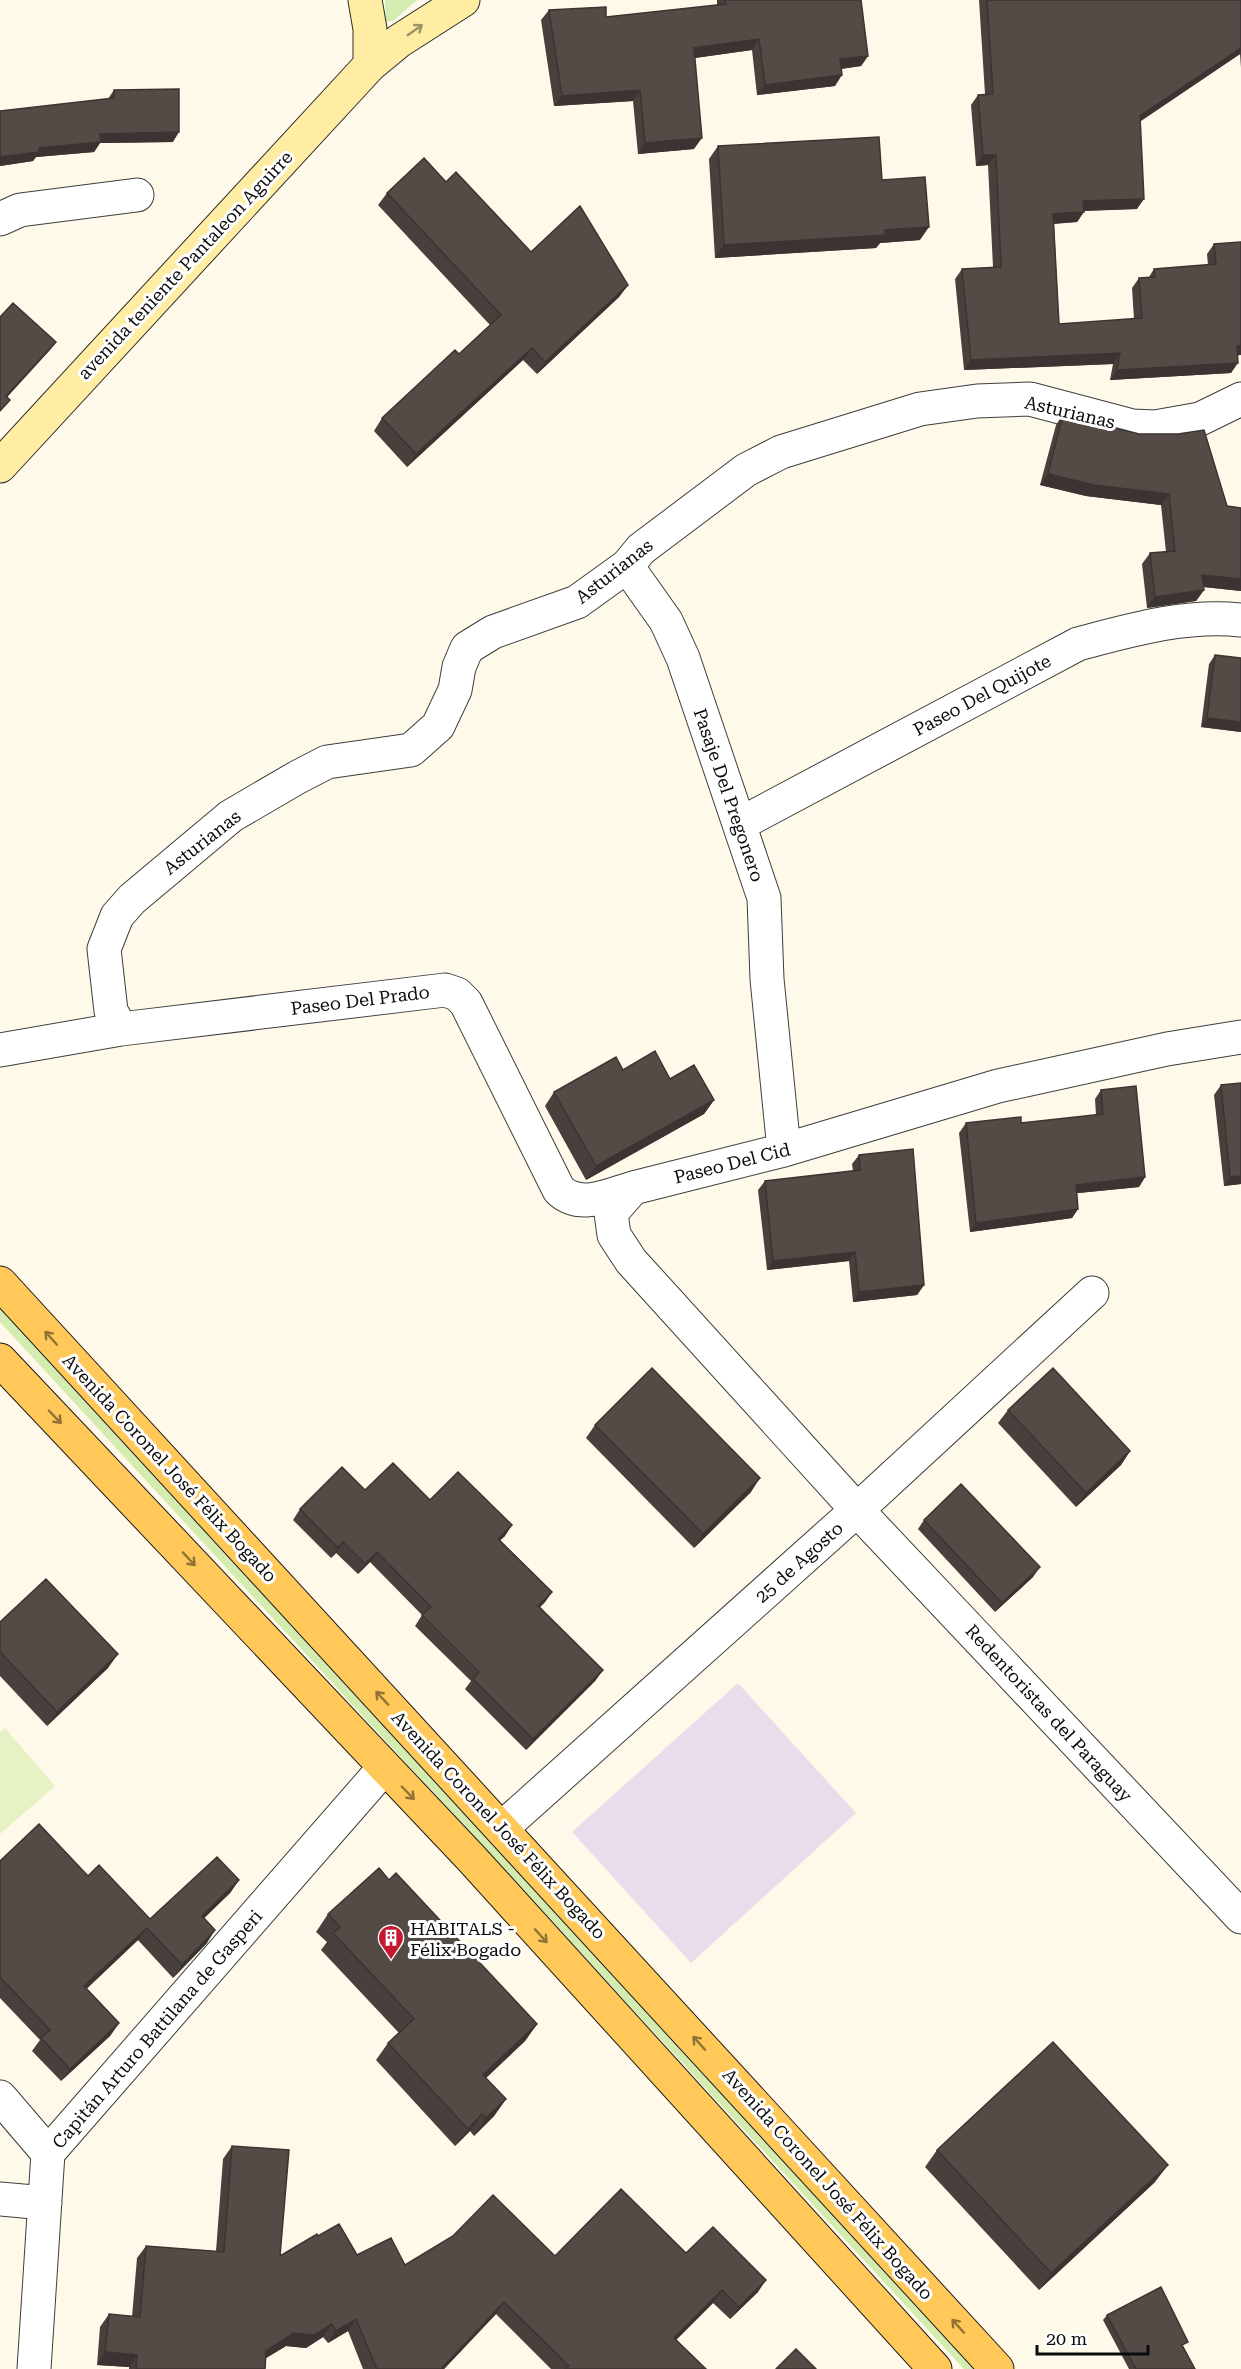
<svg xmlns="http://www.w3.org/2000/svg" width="1241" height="2369" viewBox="0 0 1241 2369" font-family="'Roboto Serif',serif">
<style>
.industrial{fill:#e8deeb}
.green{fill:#d4ecb0}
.pitch{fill:#e6f2c3}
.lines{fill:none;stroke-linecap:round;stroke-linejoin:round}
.minor-casing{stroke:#3e3e3e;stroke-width:35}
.secondary-casing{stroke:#2d2d2d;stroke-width:35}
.primary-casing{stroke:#1c1c1c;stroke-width:35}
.minor{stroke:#fff;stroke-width:33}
.secondary{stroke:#ffeda4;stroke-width:33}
.primary{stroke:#ffc859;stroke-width:33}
.wall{fill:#48403d}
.shaded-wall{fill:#3b3432}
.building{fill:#544b47;stroke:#3b3432;stroke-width:1.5}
.oneway{stroke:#9d9367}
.oneway2{stroke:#917336}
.labels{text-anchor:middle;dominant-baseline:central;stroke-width:6;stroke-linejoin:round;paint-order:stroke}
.street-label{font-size:18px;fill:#0b0b0b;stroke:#fff}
.poi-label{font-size:18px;fill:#0b0b0b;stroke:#fff;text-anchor:start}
</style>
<rect width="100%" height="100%" fill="#fff9e9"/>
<path class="industrial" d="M738,1683L856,1813L691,1963L572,1832Z"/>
<path class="green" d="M385,0H417L394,20L386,22Z
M0,1305L977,2369H964L0,1322Z"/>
<path class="pitch" d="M5,1728L55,1786L0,1834V1732Z"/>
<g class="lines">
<defs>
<path id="minor" d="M0,219L20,210L137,195
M627,566L666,621L683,658L764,898L767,979L784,1150
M740,824L1078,644C1131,630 1186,614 1241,620
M121,1029L111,1011L104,949L117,916L132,899L231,816L298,777L327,762L411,750L438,726L455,690L459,667L467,648L493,632L577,602L627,566L641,549L746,470L781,452L920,409L977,401L1030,399L1132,426L1155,427L1200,419L1241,399
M1241,1037L1167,1049L998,1086L784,1150L633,1188L611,1213L614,1235L631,1261L857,1510L1241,1917
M0,1050L121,1029L445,990L457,994L466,1003L559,1190C580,1210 609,1195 633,1188
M502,1828L857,1510L1092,1293
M0,2097L48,2153
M0,2199L45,2203
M34,2369L48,2153L384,1768"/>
<path id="secondary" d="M365,0L370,29V65
M0,466L370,65L399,41L463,0"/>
<path id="primary" d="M0,1283L997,2369
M0,1360L472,1859L935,2369"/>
</defs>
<use href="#minor" class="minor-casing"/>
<use href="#secondary" class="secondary-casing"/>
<use href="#primary" class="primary-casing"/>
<use href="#minor" class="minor"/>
<use href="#secondary" class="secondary"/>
<use href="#primary" class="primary"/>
</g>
<path class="wall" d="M717,0H826L868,56L861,66L841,69L835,86L757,95L752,50L695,58L694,149L638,154L633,101L554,106L541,20L549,10L606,17L717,5Z
M979,0H1240L1241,1V68L1240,54L1141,121L1137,209L1084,211L1077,222L1054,224L1059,324L1134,319L1132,288L1139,278L1149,277L1154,269L1208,265L1207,254L1214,244L1237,355L1231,373L1110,380L1113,364L964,370L955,279L962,269L993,267L988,165L976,166L971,105L978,95L985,94Z
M114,90L173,142L100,143L94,152L36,157L33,161L0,166V111L108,99Z
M718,146L882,180L920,240L880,243L876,248L715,258L709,159Z
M446,182L531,252L628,285L619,297L537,374L523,360L407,467L374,431L382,418L459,354L490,325L378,205L387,193Z
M1063,414L1227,506L1241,508V591L1204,587V590L1196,601L1147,608L1142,564L1150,553L1166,552L1161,505L1086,496L1040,485L1056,425Z
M1215,655L1241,732L1201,727L1209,664Z
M623,1070L670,1079L714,1100L704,1114L586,1180L545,1106L554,1092Z
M1241,1083V1184L1224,1186L1214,1095L1221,1085Z
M1101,1090L1145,1177L1139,1187L1077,1193L1078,1209L1072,1218L970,1232L959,1133L966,1123H1021L1096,1115L1095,1099Z
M859,1155L924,1285L917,1295L853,1302L849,1261L767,1270L758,1190L765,1181L853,1171L852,1164Z
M1008,1410L1130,1451L1121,1465L1076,1507L998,1423Z
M595,1425L751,1492L694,1548L586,1438Z
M365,1490L430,1500L505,1536L500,1540L552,1592L545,1602L540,1607L603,1670L595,1681L526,1750L465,1689L471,1681L415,1626L422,1615L370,1562L358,1574L336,1553L331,1558L293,1520L300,1509Z
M924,1520L1033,1577L995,1612L918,1529Z
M0,1622L108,1668L47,1726L0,1676Z
M0,1861L88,1876L150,1919L239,1880L230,1893L204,1918L207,1943L173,1978L138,1940L86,1989L119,2023L110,2036L61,2081L32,2051L40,2040L0,1998Z
M389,1880L537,2024L525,2041L486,2078L506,2099L494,2116L474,2136L470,2131L455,2146L376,2060L388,2043L399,2033L321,1950L327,1942L316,1932L328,1914Z
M232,2146L280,2256L318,2236L357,2255L405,2265L555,2256L686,2253L758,2292L730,2319L713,2303L676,2340L706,2369H551L496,2314L444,2369H363L348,2331L328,2343L323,2337L306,2348L286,2346L266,2358L265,2369H129V2367L97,2365L100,2327L109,2314L132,2317L137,2258L146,2246L216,2251L223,2159Z
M937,2150L1155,2182L1039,2290L925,2167Z
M1107,2315L1184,2348L1195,2369H1129L1103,2320Z"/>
<path class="shaded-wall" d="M759,39L752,50L687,59L694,48Z
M1241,48L1240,54L1133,126L1140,116Z
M868,56L861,66L833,70L840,59Z
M842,75L835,86L757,95L765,85Z
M640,90L633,101L554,106L562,96Z
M179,132L173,142L100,143L94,152L36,157L33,161L0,166V157L100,134Z
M702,138L694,149L638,154L645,143Z
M983,155H996L988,165L976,166Z
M1144,199L1137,209L1076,211L1083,201Z
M1084,212L1077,222L1046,224L1053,214Z
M929,227L920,240L880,243L876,248L715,258L724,245L885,230Z
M628,285L619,297L537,374L545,362Z
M56,342L50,350L0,405L6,396Z
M1237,346H1241V355L1229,356Z
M532,348L523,360L407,467L416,454Z
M1120,353L1113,364L964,370L971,360Z
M1238,363L1231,373L1110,380L1117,370Z
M1048,474L1169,494L1161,505L1086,496L1040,485Z
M1202,575L1241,579V591L1194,586Z
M1204,590L1196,601L1147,608L1155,597Z
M1207,718L1241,722V732L1201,727Z
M714,1100L704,1114L586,1180L596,1166Z
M1241,1176V1184L1224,1186L1230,1177Z
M1145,1177L1139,1187L1069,1194L1076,1185Z
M1078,1209L1072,1218L970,1232L976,1223Z
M855,1252L849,1261L767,1270L773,1261Z
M924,1285L917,1295L853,1302L859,1292Z
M1130,1451L1121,1465L1076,1507L1086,1493Z
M760,1478L751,1492L694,1548L703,1534Z
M512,1525L505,1536L491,1549L498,1539Z
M343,1542L336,1553L331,1558L338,1548Z
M377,1552L370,1562L358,1574L365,1564Z
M1040,1567L1033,1577L995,1612L1002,1603Z
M552,1592L545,1602L531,1616L538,1606Z
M118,1654L108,1668L47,1726L57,1712Z
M603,1670L595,1681L526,1750L533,1739Z
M239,1880L230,1893L193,1929L202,1916Z
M147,1928L138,1940L76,1999L84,1986Z
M215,1930L207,1943L173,1978L182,1965Z
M119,2023L110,2036L61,2081L70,2069Z
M537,2024L525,2041L471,2092L483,2075Z
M506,2099L494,2116L474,2136L486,2118Z
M482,2114L470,2131L455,2146L468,2129Z
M1168,2165L1155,2182L1039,2290L1051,2273Z
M766,2280L758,2292L730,2319L739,2307Z
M722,2290L713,2303L666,2350L674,2338Z
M504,2302L496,2314L444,2369H441Z
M356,2319L348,2331L328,2343L336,2331Z
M332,2324L323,2337L306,2348L286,2346L258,2363L266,2351L294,2333Z
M105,2352L137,2355L129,2367L97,2365Z"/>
<path class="building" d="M725,0H861L868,56L840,59L842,75L765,85L759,39L694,48L702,138L645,143L640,90L562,96L549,10L606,7V17L726,4Z
M987,0H1240L1241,1V48L1140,116L1144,199L1083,201L1084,212L1053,214L1059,324L1142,318L1139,278L1155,277L1154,269L1216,264L1214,244L1241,242V346H1237L1238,363L1117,370L1120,353L971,360L962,269L1001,267L996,155H983L978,95L993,94Z
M179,89V132L100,134L101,142L39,148V152L0,157V111L114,98V90Z
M879,137L882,180L925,177L929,227L885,230V235L724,245L718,146Z
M424,158L446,182L456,172L531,252L580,206L628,285L545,362L532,348L416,454L382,418L455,350L459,354L501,315L387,193Z
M13,303L56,342L6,396L10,400L0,411V317Z
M1063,414L1139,434H1178L1204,430L1227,506L1241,508V579L1202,575L1204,590L1155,597L1150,553L1175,551L1169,494L1094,485L1048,474Z
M1215,655L1241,658V722L1207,718Z
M655,1051L670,1079L694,1065L714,1100L596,1166L554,1092L616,1057L623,1070Z
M1241,1083V1176L1230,1177L1221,1085Z
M1136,1086L1145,1177L1076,1185L1078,1209L976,1223L966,1123L1021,1117V1123L1103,1114L1101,1090Z
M913,1149L924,1285L859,1292L855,1252L773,1261L765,1181L860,1170L859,1155Z
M652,1368L760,1478L703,1534L595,1425Z
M1053,1368L1130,1451L1086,1493L1008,1410Z
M393,1463L430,1500L458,1472L512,1525L498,1539L552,1592L538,1606L603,1670L533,1739L473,1679L479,1672L422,1615L431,1607L377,1552L365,1564L343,1542L338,1548L300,1509L342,1467L365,1490Z
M961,1484L1040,1567L1002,1603L924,1520Z
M46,1579L118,1654L57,1712L0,1652V1622Z
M39,1824L88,1876L99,1865L150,1919L217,1857L239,1880L202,1916L215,1930L182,1965L147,1928L84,1986L119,2023L70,2069L41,2038L50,2030L0,1977V1861Z
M379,1868L389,1880L396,1873L537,2024L483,2075L506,2099L486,2118L482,2114L468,2129L388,2043L414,2019L333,1933L340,1927L328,1914Z
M1053,2042L1168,2165L1051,2273L937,2150Z
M232,2146L289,2150L280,2256L317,2234L318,2236L339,2224L357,2255L391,2238L405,2265L453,2236L493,2195L555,2256L621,2189L686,2253L713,2227L766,2280L739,2307L722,2290L674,2338L706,2369H565L569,2366L504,2302L441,2369H377L356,2319L336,2331L332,2324L314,2335L294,2333L266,2351L265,2369H136L137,2355L105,2352L109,2314L140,2317L146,2246L224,2252Z
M1161,2287L1188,2342L1182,2345L1195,2369H1136L1107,2315Z
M796,2349L816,2369H776Z"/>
<defs><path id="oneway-shaft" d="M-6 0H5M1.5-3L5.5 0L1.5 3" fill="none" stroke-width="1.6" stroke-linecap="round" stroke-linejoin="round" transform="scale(1.5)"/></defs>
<use class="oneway" href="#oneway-shaft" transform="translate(415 30) rotate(-35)"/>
<g class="oneway2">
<use href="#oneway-shaft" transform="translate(51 1338) rotate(-132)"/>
<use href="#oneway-shaft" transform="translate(55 1417) rotate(46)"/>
<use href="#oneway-shaft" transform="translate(189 1559) rotate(47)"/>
<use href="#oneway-shaft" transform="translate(382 1698) rotate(-133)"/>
<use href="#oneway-shaft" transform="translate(408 1793) rotate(46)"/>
<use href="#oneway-shaft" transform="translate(541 1936) rotate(48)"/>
<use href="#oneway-shaft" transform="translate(699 2043) rotate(-132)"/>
<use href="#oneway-shaft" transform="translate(958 2326) rotate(-132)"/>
</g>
<defs>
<symbol id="building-pin" viewBox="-11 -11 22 30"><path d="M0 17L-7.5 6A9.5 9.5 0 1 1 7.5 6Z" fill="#c41a31" stroke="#fff"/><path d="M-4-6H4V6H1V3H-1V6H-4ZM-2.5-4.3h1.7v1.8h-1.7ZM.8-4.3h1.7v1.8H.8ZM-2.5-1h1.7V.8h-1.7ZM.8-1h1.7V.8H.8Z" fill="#fff"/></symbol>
</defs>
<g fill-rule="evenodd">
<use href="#building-pin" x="376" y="1923" width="30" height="40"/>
</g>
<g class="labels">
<g class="street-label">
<text transform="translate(185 265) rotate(-47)">avenida teniente Pantaleon Aguirre</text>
<text transform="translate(1070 412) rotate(13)">Asturianas</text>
<text transform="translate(614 571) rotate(-38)">Asturianas</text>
<text transform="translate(982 695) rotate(-28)">Paseo Del Quijote</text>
<text transform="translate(729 795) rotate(71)">Pasaje Del Pregonero</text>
<text transform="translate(202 842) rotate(-38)">Asturianas</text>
<text transform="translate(360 1000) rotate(-7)">Paseo Del Prado</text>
<text transform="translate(732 1163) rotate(-14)">Paseo Del Cid</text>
<text transform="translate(170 1468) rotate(47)">Avenida Coronel José Félix Bogado</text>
<text transform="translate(799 1562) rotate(-42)">25 de Agosto</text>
<text transform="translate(1049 1713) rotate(47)">Redentoristas del Paraguay</text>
<text transform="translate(499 1825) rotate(47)">Avenida Coronel José Félix Bogado</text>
<text transform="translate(157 2029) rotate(-49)">Capitán Arturo Battilana de Gasperi</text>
<text transform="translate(828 2184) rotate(48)">Avenida Coronel José Félix Bogado</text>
</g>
<g class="poi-label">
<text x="410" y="1928">HABITALS -<tspan x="410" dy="21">Félix Bogado</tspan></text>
</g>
</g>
<path d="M1037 2345v9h111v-9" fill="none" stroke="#0b0b0b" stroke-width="3"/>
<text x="1046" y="2345" font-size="18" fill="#0b0b0b" stroke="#ffffff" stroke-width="4.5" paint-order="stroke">20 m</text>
</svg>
